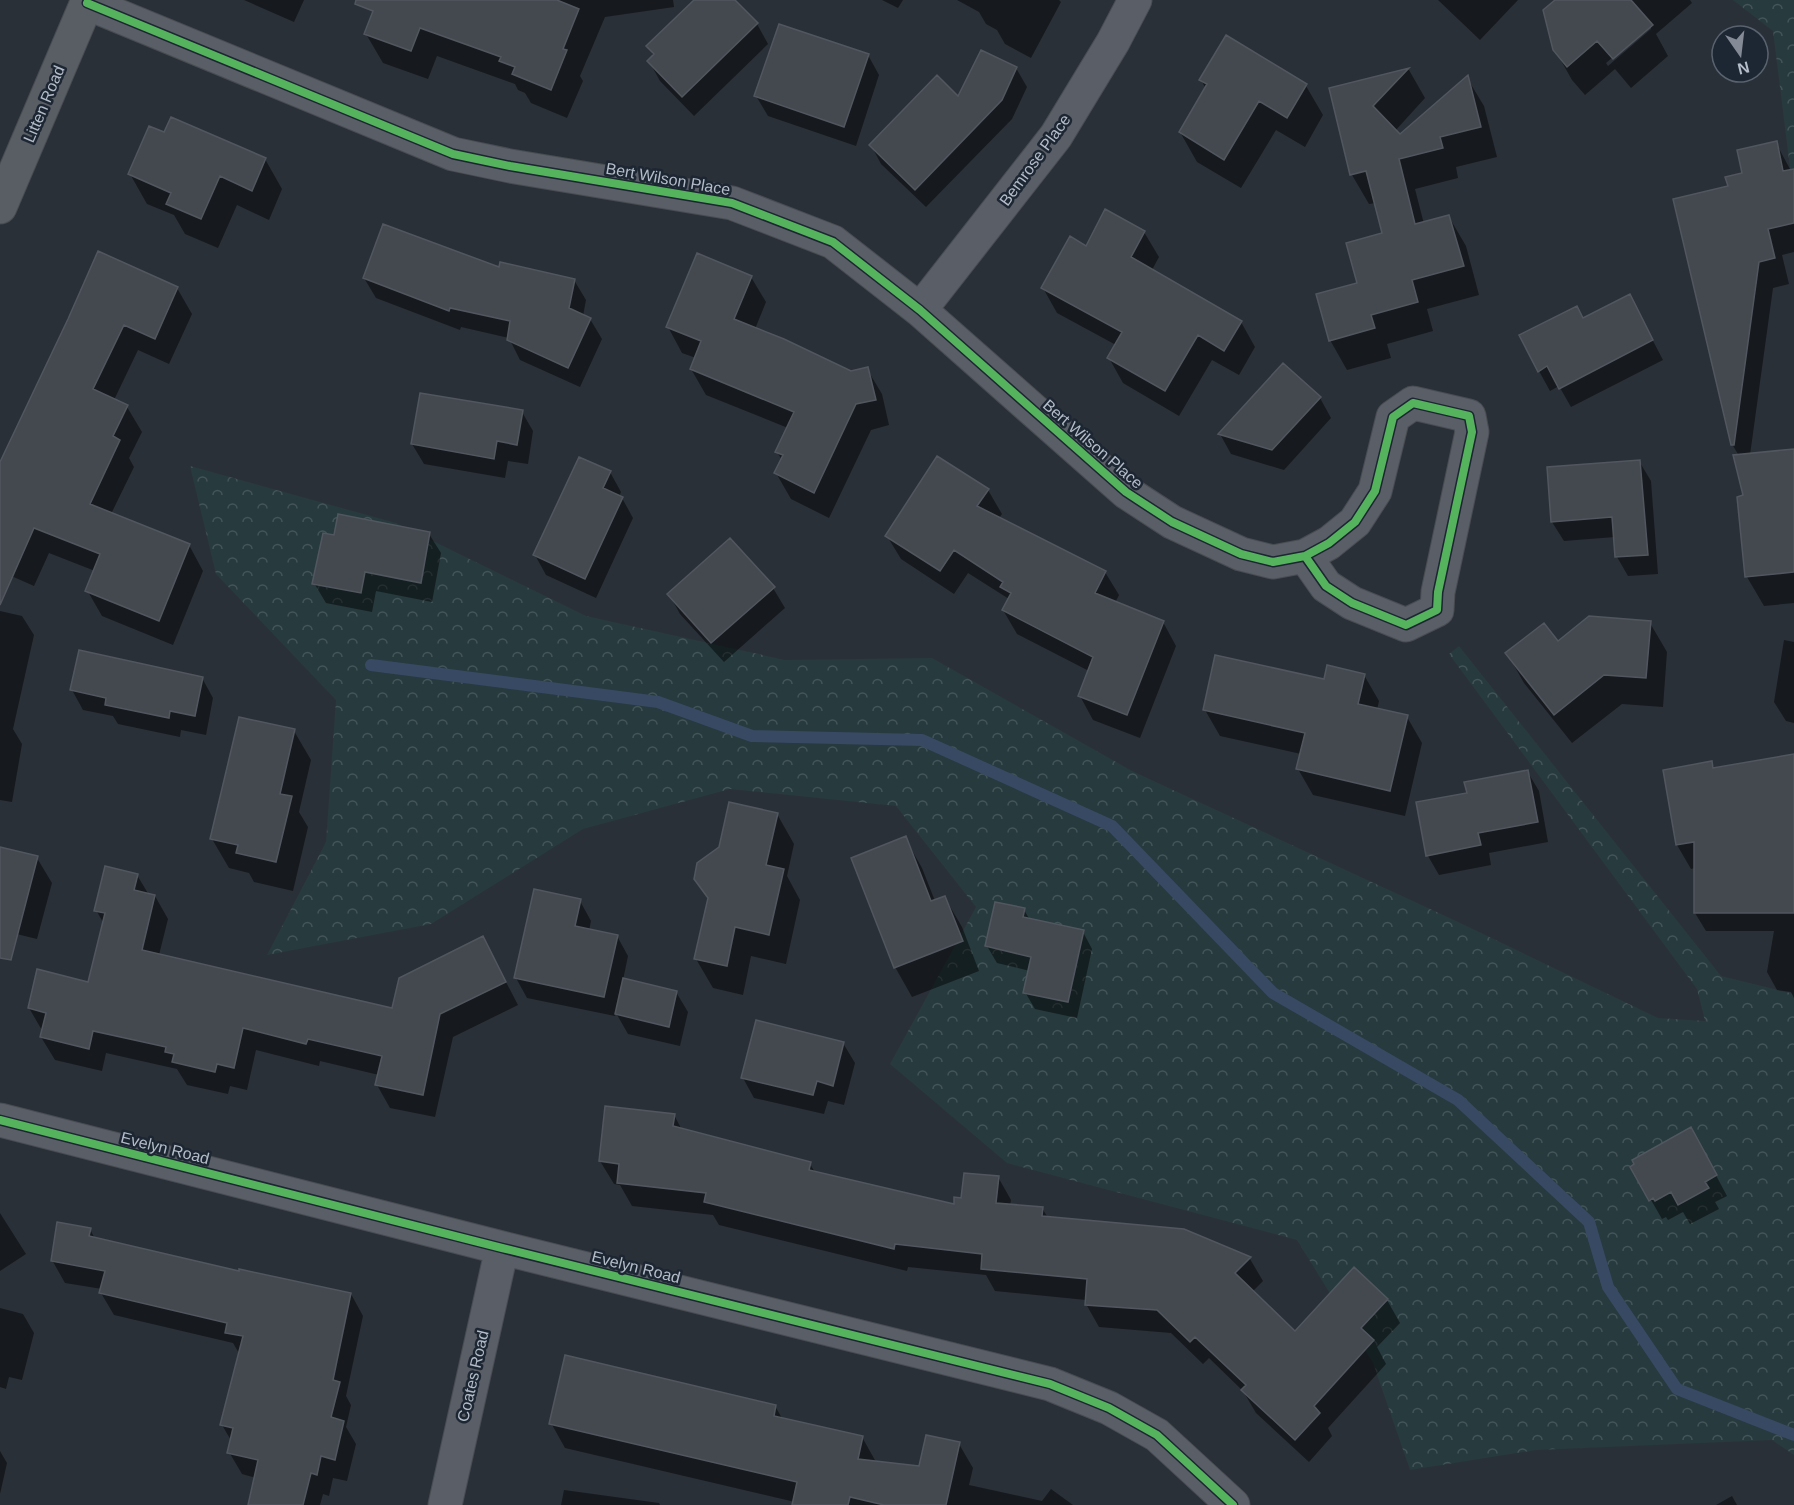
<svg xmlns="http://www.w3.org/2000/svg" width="1794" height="1505" viewBox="0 0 1794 1505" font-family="Arial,sans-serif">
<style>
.forest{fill:url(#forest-crowns)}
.shadow{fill:#0007;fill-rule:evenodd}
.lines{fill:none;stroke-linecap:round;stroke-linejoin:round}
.stream{stroke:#384963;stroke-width:12}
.building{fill:#444950;stroke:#52575f;stroke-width:1.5}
.street-casing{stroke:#484c53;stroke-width:35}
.secondary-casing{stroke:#484c53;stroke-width:35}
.street{stroke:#5a5e66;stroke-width:33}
.secondary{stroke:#595d64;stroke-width:33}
.cycleway-casing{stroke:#1d2633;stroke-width:11}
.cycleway{stroke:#56b35d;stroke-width:8}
.labels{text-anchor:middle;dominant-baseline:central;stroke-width:5;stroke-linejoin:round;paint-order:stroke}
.street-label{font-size:16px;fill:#b4bcc9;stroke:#1d2633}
</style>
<defs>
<pattern id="forest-crowns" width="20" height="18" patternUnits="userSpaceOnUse" patternTransform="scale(1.5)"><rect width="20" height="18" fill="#273a3e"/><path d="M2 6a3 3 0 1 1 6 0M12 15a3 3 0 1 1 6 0" fill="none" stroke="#445559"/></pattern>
</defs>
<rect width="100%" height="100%" fill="#2a3038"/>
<path class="forest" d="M1733,0H1794V200L1773,31Z
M190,466L396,523L586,616L785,660L932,658L1132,771L1456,921L1658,1018L1705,1021L1697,989L1449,654L1459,646L1721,976L1794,994V1455L1772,1440L1536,1450L1410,1470L1373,1363L1297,1240L1007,1163L890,1064L976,907L896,806L730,789L583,829L431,924L267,955L326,842L336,700L216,574Z"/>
<path class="shadow" d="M244,0H304L294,22Z
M378,0H673L674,7L605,17L580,76L583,81L567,118L531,103L525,93L518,90L515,84L437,56L428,79L383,63L366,34Z
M696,0H733L757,24L768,44L694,116L660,81L649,61L654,56L648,47Z
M882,0H903L898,8Z
M957,0H1059L1061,2L1031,58L1005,44L997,30L986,24L979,12Z
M1438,0H1518L1480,40Z
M1558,0H1690L1692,3L1656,34L1668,56L1631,88L1615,69L1585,95L1572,80L1555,50ZM1651,25V29L1608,66L1606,63Z
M1227,38L1306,86L1323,115L1305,147L1276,130L1241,188L1197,162L1180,132L1206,89L1201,80Z
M868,55L879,75L856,146L768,116L756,96Z
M1016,68L1027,87L1012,119L926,207L881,164L871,145Z
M1409,70L1425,98L1395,131L1399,136L1467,78L1484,106L1497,157L1456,167L1458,178L1415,189L1424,224L1449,217L1466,246L1479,295L1427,309L1433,331L1387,344L1391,358L1347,370L1330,340L1383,234L1376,203L1369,204L1352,175L1331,89Z
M165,134L265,159L282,189L269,220L237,205L218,248L185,234L174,215L147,204L130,174Z
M1776,143L1791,171H1794V252L1782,255L1789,284L1773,288L1750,455L1794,450V603L1764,606L1747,577L1744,496L1739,456L1732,444L1729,187Z
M1144,232L1159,257L1152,270L1241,322L1255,347L1239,375L1212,360L1179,416L1123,383L1109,358L1116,345L1057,313L1043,288L1086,248Z
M500,269L574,280L586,300L583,316L590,319L602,339L580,387L520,360L509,338L461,327L460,330L376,298L364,278Z
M751,277L766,302L755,329L851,373L867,369L882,394L889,425L871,430L829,518L791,499L776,473L782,460L777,452L788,428L706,395L691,369L696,358L682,353L668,327Z
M177,288L192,314L169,364L138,350L114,400L127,407L142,432L129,458L134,467L111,514L189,545L203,571L173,645L102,616L87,590L95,571L49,553L34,586L0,571V461L2,462L70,320Z
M1640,316L1663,360L1571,407L1559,386L1550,391L1539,371L1583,320Z
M1320,398L1331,418L1284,470L1231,454L1220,434Z
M522,412L533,431L528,464L508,461L505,478L424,464L412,444Z
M1639,461L1651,481L1658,574L1628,576L1617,557L1615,537L1564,541L1552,522Z
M610,472L621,492L619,497L622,498L633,518L596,598L546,575L535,555Z
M988,490L1002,514L999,518L1105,572L1119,595L1115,603L1163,622L1176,646L1140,738L1093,720L1080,696L1089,671L1017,634L1003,610L1009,599L968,573L954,594L901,559L887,536Z
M429,534L441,553L432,602L376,591L372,612L326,603L314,583L335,537Z
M773,588L785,608L724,662L680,614L669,594Z
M0,611L22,616L34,635L13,729L22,744L12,802L0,800Z
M1650,623L1667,652L1663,707L1622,704L1572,743L1524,683L1507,653Z
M1784,640L1794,642V723L1786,721L1774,702Z
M1364,675L1379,701L1377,710L1407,717L1422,743L1405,816L1313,795L1298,769L1301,754L1220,736L1205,710L1325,681Z
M202,678L213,698L206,735L181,730L180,737L118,724L113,716L83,710L72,690Z
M294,731L311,760L299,812L308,827L293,891L254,882L249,873L229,868L212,839Z
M1794,755V998L1791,992L1777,990L1767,972L1774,931H1706L1695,913V868L1691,869L1677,845L1664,771L1711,762L1715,769Z
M1527,771L1539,791L1548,842L1489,853L1491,865L1439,875L1428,856L1468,794Z
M777,814L794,844L787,876L800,900L786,964L751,956L743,995L713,988L696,959L709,901L696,879L720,848Z
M905,838L922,868L935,901L945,898L962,927L979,971L912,997L895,967Z
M0,848L37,858L52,883L37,939L0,930Z
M137,875L149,895L155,896L168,919L159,955L393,1010L495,961L518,1005L453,1037L435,1117L390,1108L377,1085L379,1075L320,1061L319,1066L256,1050L247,1090L230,1086L228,1094L187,1085L177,1069L106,1053L102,1071L55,1060L41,1037L43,1032L29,1008L90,983L104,924L96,910Z
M580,901L591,921L589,931L617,936L628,956L623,980L676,992L688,1012L680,1046L628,1034L616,1013L615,1016L527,998L516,978Z
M1024,910L1030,920L1083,932L1092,949L1077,1018L1035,1009L1025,992L1030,971L997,963L987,946Z
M843,1043L855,1063L844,1105L828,1101L824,1114L754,1098L743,1078Z
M674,1115L682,1130L810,1164L816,1174L955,1206L963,1199L998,1177L1011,1200L1010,1206L1042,1208L1048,1218L1184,1230L1250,1259L1263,1281L1252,1292L1295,1333L1387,1300L1400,1323L1377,1347L1386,1364L1328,1428L1332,1436L1309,1462L1256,1413L1243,1391L1209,1358L1203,1364L1171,1333L1099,1327L1086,1304V1300L995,1291L986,1275L908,1267L907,1271L719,1225L713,1215L632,1206L620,1185L614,1184L600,1161Z
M1702,1149L1727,1196L1715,1202L1719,1209L1690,1224L1683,1212L1668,1220L1666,1217L1662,1219L1632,1167Z
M0,1213L26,1254L0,1271Z
M90,1229L95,1239L240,1273L351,1294L363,1316L346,1396L351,1405L346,1427L356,1444L347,1481L333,1478L329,1496L323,1494L320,1505H249L256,1478L242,1474L229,1452L232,1442L222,1425L240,1355L233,1343L114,1315L101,1293L102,1289L65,1283L52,1260Z
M0,1308L23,1314L34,1333L22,1380L9,1377L6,1389L0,1387Z
M775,1406L783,1420L862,1437L876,1462L920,1468L959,1444L973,1468L969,1485L1042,1501L1051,1489L1073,1505H794L795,1502L565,1448L551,1423Z
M0,1451L7,1463L0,1494Z
M564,1490L659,1503L660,1505H561Z
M1732,1496L1737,1505H1716Z"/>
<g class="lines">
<path class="stream" d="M371,665L658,702L752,736L922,740L1112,826L1273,993L1458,1100L1589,1222L1608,1287L1677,1389L1794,1435"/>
</g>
<path class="building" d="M356,0H557L579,9L563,49L567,50L551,90L512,74L515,67L499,61L501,57L420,28L411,51L364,34L373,11L355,4Z
M694,0H735L758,23L682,97L647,61L654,54L646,46Z
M1555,0H1631L1653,25L1613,59L1597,41L1567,67L1553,50L1543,10Z
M779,24L869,54L844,127L754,96Z
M1226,35L1307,84L1287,118L1259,101L1224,160L1179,132L1207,84L1199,80Z
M981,50L1017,67L1002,100L915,190L869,145L937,75L958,96Z
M1409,68L1373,106L1400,134L1468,75L1481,127L1440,137L1443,148L1399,159L1415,224L1449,215L1464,266L1412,280L1418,302L1371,315L1375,328L1329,341L1316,294L1357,283L1346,243L1382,233L1366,171L1350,175L1329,88Z
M171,117L266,158L252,191L220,176L201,219L166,204L171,193L128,174L149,126L164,132Z
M1777,141L1783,171L1794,169V223L1768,229L1775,258L1759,262L1734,445H1731L1673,199L1728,186L1725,177L1742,173L1737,150Z
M1105,209L1145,231L1131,257L1242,321L1224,351L1198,335L1165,391L1107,358L1122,332L1041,288L1070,236L1086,246Z
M383,224L499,267L500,262L575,279L569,308L591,318L568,368L507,340L510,321L450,308L449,311L363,278Z
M98,251L178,287L155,339L124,325L93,389L128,405L113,436L120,440L90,504L190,544L159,621L85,591L100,554L34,528L0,605V462L68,319Z
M697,253L752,276L734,319L784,339L851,371L868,367L876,400L856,404L814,493L774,473L783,455L775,452L794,412L690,369L701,341L666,327Z
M1630,294L1653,340L1559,389L1547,366L1538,372L1519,335L1577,306L1583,318Z
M1283,363L1321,397L1272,450L1218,434Z
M420,393L523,410L517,445L497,441L494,459L411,444Z
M1794,449V572L1745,577L1737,497L1743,495L1733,455Z
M937,456L989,489L977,506L1106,571L1095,593L1164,621L1127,715L1078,696L1093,657L1002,610L1011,593L1000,587L1003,582L954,550L940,571L885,536Z
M579,457L611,471L603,488L623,497L585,579L533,555Z
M1640,460L1648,555L1615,557L1612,517L1551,522L1547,467Z
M338,514L430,532L421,583L365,572L361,593L312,584L323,533L334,535Z
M730,538L775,587L711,643L667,594Z
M1589,616L1651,621L1646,678L1604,675L1554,715L1505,653L1544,623L1558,641Z
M79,650L203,677L195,716L170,711L169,718L105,705L106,698L70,690Z
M1215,655L1324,679L1327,665L1365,674L1358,704L1408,715L1390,791L1296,769L1305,733L1203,710Z
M239,717L295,729L280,794L292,796L276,862L236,853L238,845L210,839Z
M1794,754V913H1694V842L1676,845L1663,770L1712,761L1713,768Z
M1528,770L1538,822L1478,833L1481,845L1426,856L1416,802L1467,793L1464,782Z
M729,802L778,813L766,865L784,869L769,935L735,927L727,966L694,959L708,898L694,879L697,863L719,847Z
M906,836L931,901L945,896L963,941L894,968L851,858Z
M0,847L38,856L11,960L0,958Z
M105,866L138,874L134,890L155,895L142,950L392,1008L399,978L483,936L506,982L440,1014L423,1095L375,1085L382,1056L308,1039L306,1044L243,1028L234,1068L217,1064L215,1072L172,1062L174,1054L165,1052L166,1047L93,1031L89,1049L40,1037L46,1013L28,1008L37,969L88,982L105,913L94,911Z
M534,889L581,899L575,926L618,935L604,997L514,978Z
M995,902L1025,908L1023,917L1084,930L1068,1002L1023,993L1031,957L985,946Z
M623,978L677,991L669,1027L615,1014Z
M756,1020L844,1042L833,1086L817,1081L813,1095L741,1078Z
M605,1106L675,1114L673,1126L811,1162L809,1170L954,1204V1197L961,1198L964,1173L999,1176L996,1203L1043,1207L1042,1216L1184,1229L1251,1257L1235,1273L1295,1331L1354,1267L1388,1299L1361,1328L1374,1340L1314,1406L1320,1413L1295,1440L1241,1390L1246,1385L1195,1337L1190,1342L1157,1310L1085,1305L1087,1279L981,1269L982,1254L895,1244L894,1249L704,1202L706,1193L617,1183L619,1164L599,1161Z
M1691,1127L1717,1175L1705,1182L1709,1188L1678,1205L1671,1192L1655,1201L1653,1198L1649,1201L1630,1167L1634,1164L1632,1160Z
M57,1222L91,1228L89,1236L239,1271V1269L351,1293L333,1380L340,1382L331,1417L344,1421L335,1460L321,1456L317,1475L311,1473L303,1505H248L258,1460L227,1453L233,1428L220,1425L243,1336L225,1333L227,1323L99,1293L105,1271L51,1261Z
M565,1355L776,1405L774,1416L863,1436L858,1459L919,1466L926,1435L960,1442L946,1505H884L850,1497L848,1505H792L797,1482L549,1424Z"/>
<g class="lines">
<defs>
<path id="street" d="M87,3L453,154L510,166L732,203L833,242L920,310L1126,492L1172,522L1241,554L1273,562L1305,556L1329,543L1355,522L1375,491L1393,417L1413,403L1469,416L1472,432L1438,592L1437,610L1406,625L1352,603L1326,586L1305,556
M920,310L1056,136L1113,42L1135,0
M0,1120L502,1248L1050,1384L1109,1408L1157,1435L1233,1505
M445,1505L502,1248"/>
<path id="secondary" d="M0,207L88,0"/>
</defs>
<use href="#street" class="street-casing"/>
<use href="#secondary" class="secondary-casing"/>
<use href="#street" class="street"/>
<use href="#secondary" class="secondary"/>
<defs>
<path id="cycleway" d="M87,3L453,154L510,166L732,203L833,242L920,310L1126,492L1172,522L1241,554L1273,562L1305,556L1329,543L1355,522L1375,491L1393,417L1413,403L1469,416L1472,432L1438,592L1437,610L1406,625L1352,603L1326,586L1305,556
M0,1120L502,1248L1050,1384L1109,1408L1157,1435L1233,1505"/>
</defs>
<use href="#cycleway" class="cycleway-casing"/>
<use href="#cycleway" class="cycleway"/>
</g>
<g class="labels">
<g class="street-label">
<text transform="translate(44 104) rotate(-67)">Litten Road</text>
<text transform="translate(1035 160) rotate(-54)">Bemrose Place</text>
<text transform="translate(668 179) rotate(10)">Bert Wilson Place</text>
<text transform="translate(1093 444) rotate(41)">Bert Wilson Place</text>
<text transform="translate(165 1148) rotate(14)">Evelyn Road</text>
<text transform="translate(636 1267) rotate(14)">Evelyn Road</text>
<text transform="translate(473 1376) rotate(-77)">Coates Road</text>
</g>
</g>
<g transform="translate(1740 54) rotate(166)"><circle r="28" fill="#1d2633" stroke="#59626f" stroke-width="1.5"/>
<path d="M0-4.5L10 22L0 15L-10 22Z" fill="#848b96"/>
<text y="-9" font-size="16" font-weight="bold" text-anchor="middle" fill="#b4bcc9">N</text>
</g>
</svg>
